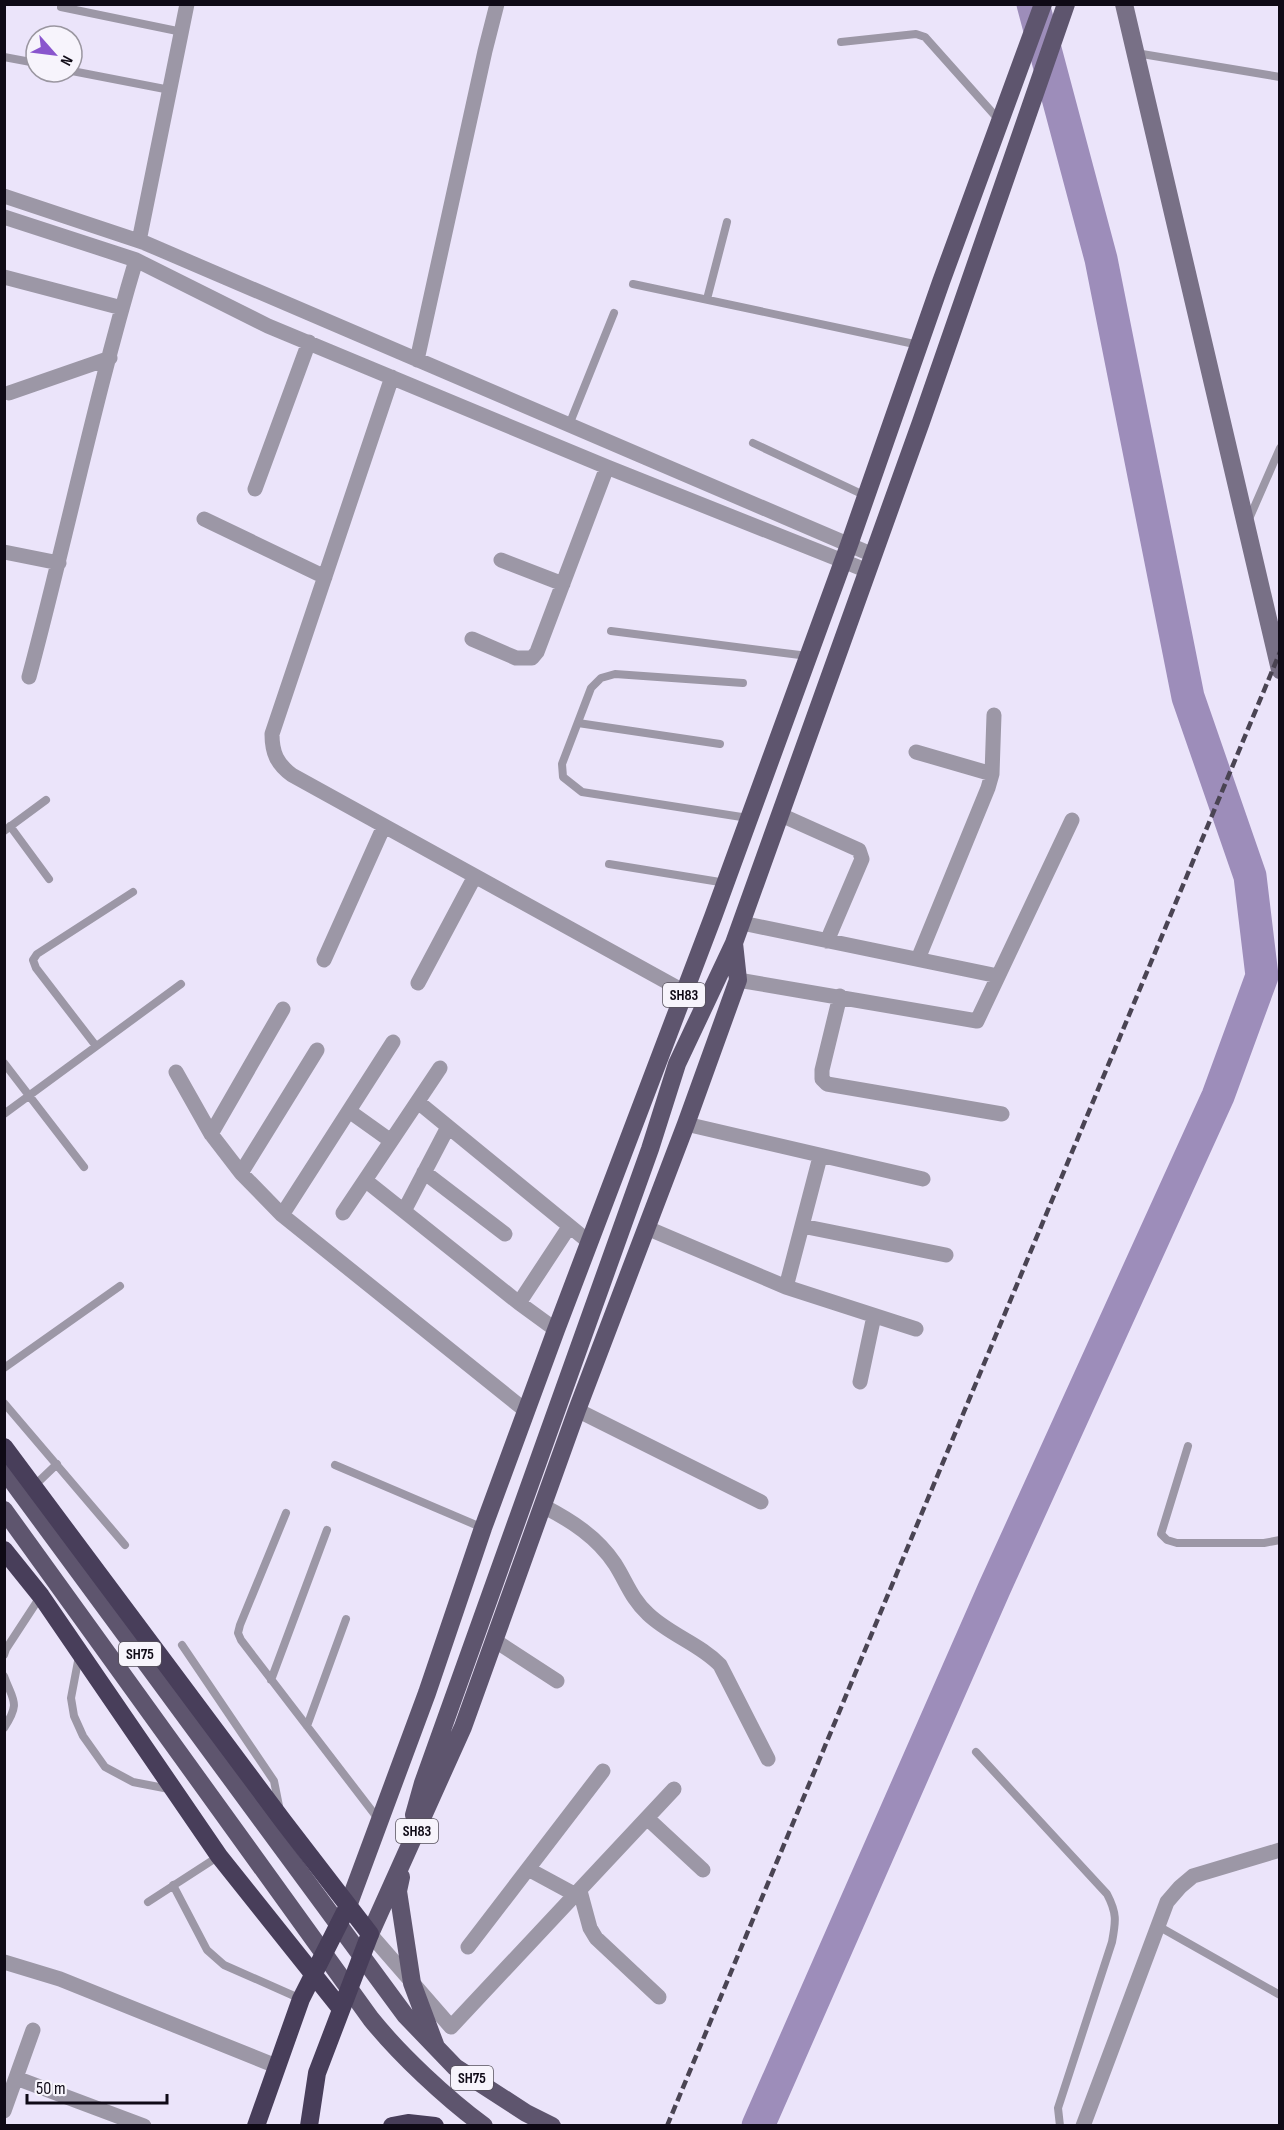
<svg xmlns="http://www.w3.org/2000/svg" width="1284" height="2130" viewBox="0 0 1284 2130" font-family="'Sofia Sans Condensed',sans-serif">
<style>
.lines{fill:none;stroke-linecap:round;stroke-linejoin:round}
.river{stroke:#9d8dba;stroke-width:33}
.lane{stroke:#9c97a6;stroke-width:8}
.street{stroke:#9c97a6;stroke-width:15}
.secondary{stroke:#787086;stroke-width:18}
.primary{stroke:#5e556e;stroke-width:18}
.highway{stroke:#483e5a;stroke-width:18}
.rail{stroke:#4a4453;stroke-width:4.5;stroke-dasharray:9 4.5;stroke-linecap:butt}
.labels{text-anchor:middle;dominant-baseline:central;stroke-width:6;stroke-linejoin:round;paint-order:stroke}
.shield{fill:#f7f4fc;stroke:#55505b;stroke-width:1.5}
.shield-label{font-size:15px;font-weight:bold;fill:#0f0a16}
</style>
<rect width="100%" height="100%" fill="#ebe4fa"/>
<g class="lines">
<path class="river" d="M758,2126L994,1589L1218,1096L1262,976L1250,876L1188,697L1101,259L1033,4"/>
<path class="lane" d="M61,7L182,32
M841,42L916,34L925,37L999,120
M1136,53L1280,77
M4,57L36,63
M72,71L170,90
M633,284L919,345
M707,299L727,222
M569,425L614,313
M753,443L866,496
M1249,519L1280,448
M611,631L808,656
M743,683L615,674L601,678L591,688L562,764L563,777L582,792L748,818
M578,723L720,744
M10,826L49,879
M4,831L46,800
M609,864L726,883
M96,1046L36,968L33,960L37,954L133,892
M4,1063L84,1167
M4,1114L181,984
M4,1368L120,1286
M4,1403L125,1545
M1188,1446L1161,1534L1167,1540L1177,1543H1264L1280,1540
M335,1465L483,1528
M34,1486L57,1464
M286,1513L240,1625L238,1633L241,1640L379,1820
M182,1645L274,1781L279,1806
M4,1655L6,1649L40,1597
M79,1656L71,1698L74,1716L83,1736L105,1767L133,1782L169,1789
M4,1676C13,1701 21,1702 4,1728
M271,1680L327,1530
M307,1726L346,1619
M976,1752L1107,1894C1117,1913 1116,1921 1112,1942L1058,2108L1060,2126
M173,1885L207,1950L224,1965L301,1999
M148,1902L219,1856
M1158,1926L1280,1995"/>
<path class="street" d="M4,196L145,243L873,555
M4,217L136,260L268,326L607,467L868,571
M139,241L187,4
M4,277L122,308
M417,360L485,51L497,4
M392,377L272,734C272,753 277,764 292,775L685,992
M9,393L110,358
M255,489L309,342
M204,519L325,577
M4,552L59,563
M501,560L563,584
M472,639L516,658H532L537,652L607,467
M29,677C66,539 95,397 136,260
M916,752L992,774
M781,815L859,850L862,859L827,941
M742,923L998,976
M918,959L988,788L992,774L994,715
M324,960L384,826
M738,980L977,1021L1072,820
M418,983L475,876
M840,996L822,1070V1079L827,1084L1002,1114
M176,1072L211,1134L241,1173L282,1215L526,1411
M418,1102L589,1242
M349,1111L391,1141
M686,1124L923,1179
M211,1134L283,1009
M424,1172L505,1234
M241,1173L317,1050
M365,1180L519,1303L556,1330
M404,1211L448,1127
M343,1213L440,1068
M282,1215L393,1042
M802,1226L946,1255
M647,1228L786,1287L916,1329
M786,1287L820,1157
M519,1303L569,1227
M860,1382L874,1316
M577,1410L761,1502
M543,1506C572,1521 597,1537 615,1564C627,1583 631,1598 648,1614C670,1635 700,1644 720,1665L768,1759
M494,1640L557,1681
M647,1818L703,1870
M528,1869L576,1895
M580,1891L590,1928L596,1938L659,1997
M370,1934L451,2027L674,1789
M468,1947L603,1771
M4,1962L60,1979L276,2066
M16,2078L144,2126
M4,2111L33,2030
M1083,2126L1167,1902L1180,1887L1193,1876L1280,1850"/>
<path class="secondary" d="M1124,4L1280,670"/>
<path class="primary" d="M4,1470L405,2015L455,2067L526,2113L552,2126
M4,1510L371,2019C400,2055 446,2098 484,2126
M414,1815L423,1783L650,1149L677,1064L734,943
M401,1877L398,1891L412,1983L436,2047
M348,1906L427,1693L483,1528L556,1330L713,917L849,545L941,282L1043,4
M370,1934L463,1727L577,1410L686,1124L738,980L734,943L921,422L1066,4"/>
<path class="highway" d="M4,1447L283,1821L370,1934L317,2073L309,2126
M4,1550L41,1596L219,1856L341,2009
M256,2126L301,1999L348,1906
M392,2126L408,2123L435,2126"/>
<path class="rail" d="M667,2126L1280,652"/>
</g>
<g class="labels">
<g class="shield">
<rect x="663" y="983" width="42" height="24" rx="4.5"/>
<rect x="119" y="1642" width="42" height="24" rx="4.5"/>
<rect x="396" y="1819" width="42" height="24" rx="4.5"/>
<rect x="451" y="2066" width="42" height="24" rx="4.5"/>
</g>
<g class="shield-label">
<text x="684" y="995">SH83</text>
<text x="140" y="1654">SH75</text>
<text x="417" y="1831">SH83</text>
<text x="472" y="2078">SH75</text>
</g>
</g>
<rect width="1284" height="2130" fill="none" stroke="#0f0a16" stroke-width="12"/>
<g transform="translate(54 54) rotate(118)"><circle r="28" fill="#f7f4fc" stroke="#9a96a0" stroke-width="1.5"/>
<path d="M0-4.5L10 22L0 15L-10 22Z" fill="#8955cd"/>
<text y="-9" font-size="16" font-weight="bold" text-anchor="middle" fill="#0f0a16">N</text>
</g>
<path d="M27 2094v9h140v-9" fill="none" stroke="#0f0a16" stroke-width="3"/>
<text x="36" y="2094" font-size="18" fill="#0f0a16" stroke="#f7f4fc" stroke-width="4.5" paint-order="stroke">50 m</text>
</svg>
